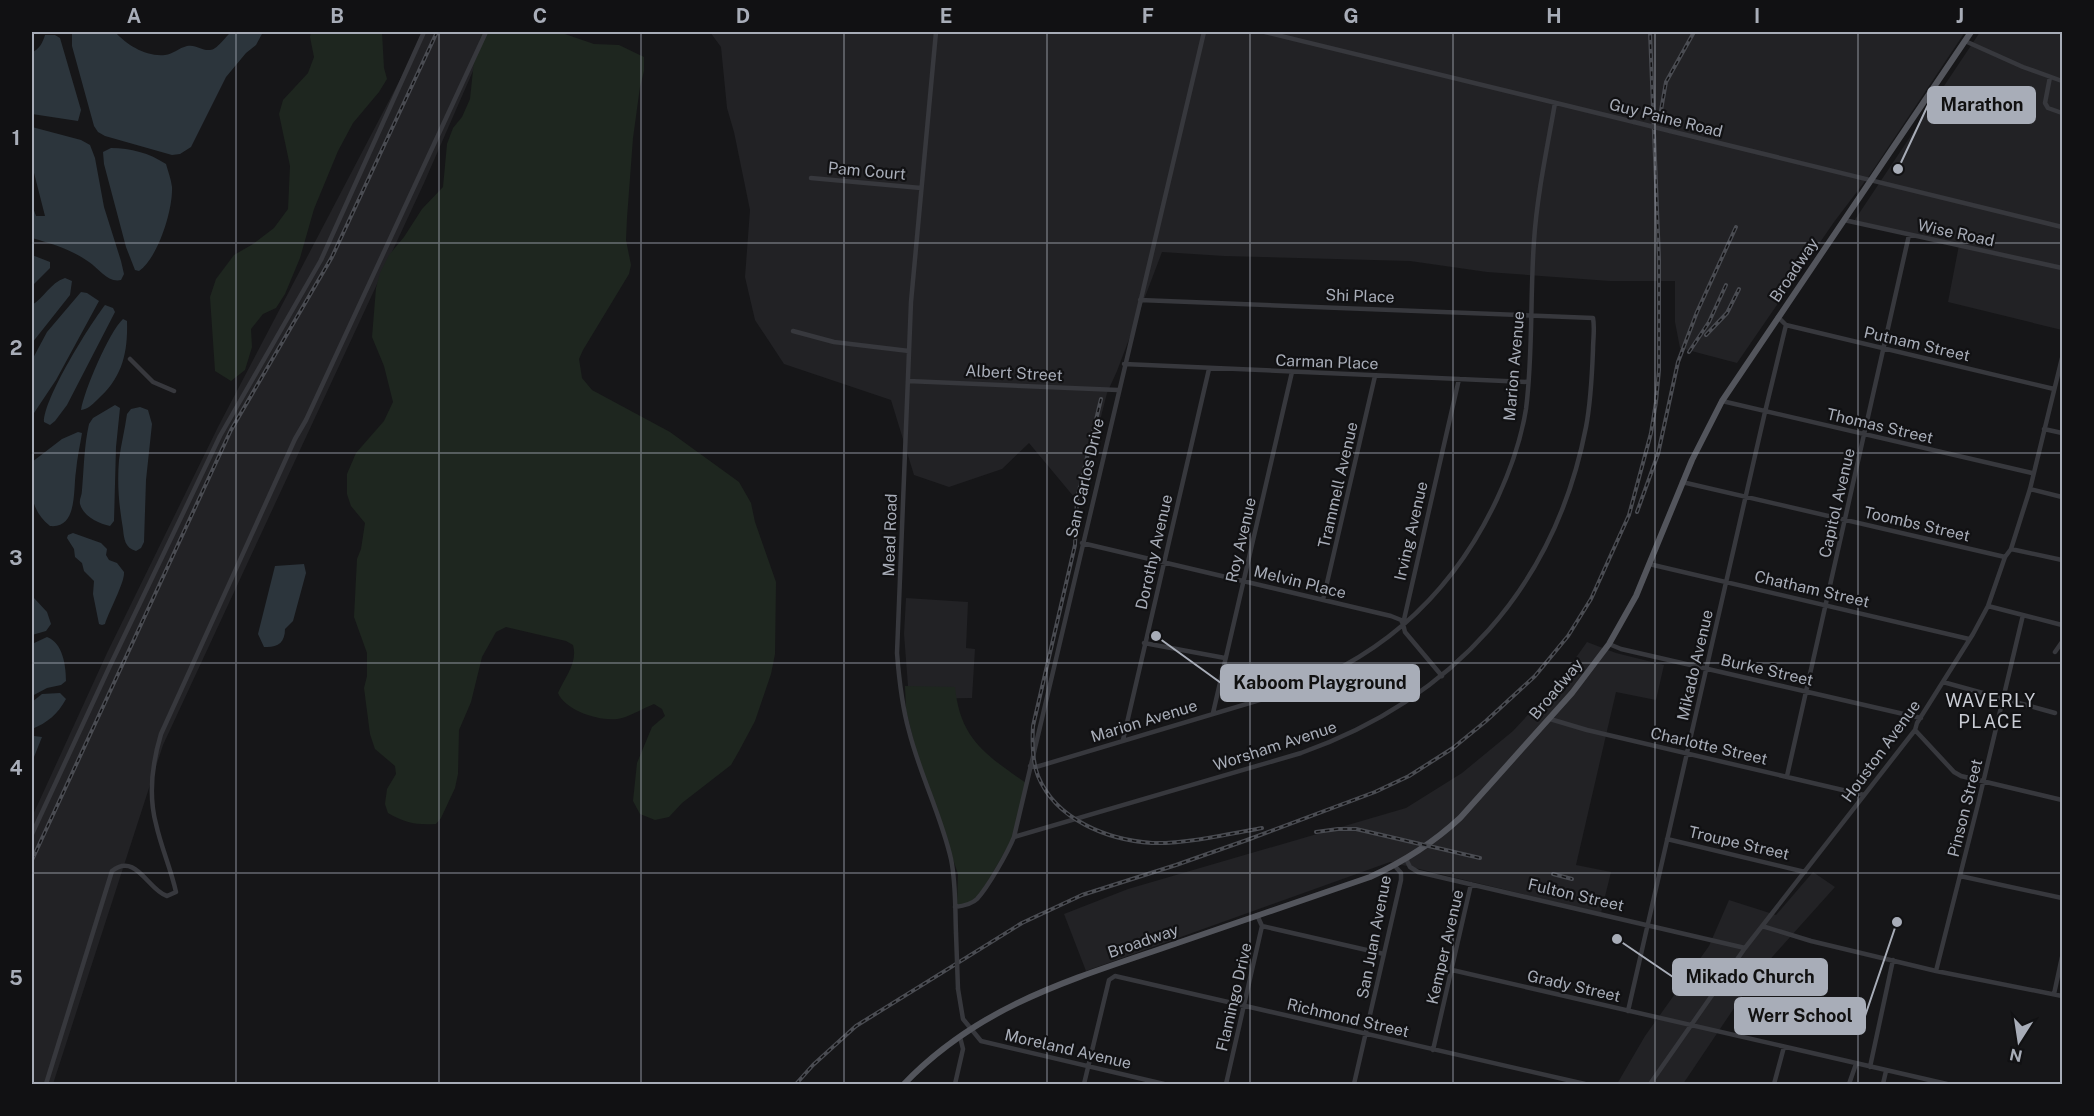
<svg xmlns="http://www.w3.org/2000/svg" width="2094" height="1116" viewBox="0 0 2094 1116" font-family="'Public Sans',sans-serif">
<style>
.built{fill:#222225}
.green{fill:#1e261f}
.water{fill:#2c353c}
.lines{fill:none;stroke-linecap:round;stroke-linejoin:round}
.minor{stroke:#37383d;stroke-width:4.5}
.major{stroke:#53555c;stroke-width:6}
.rail-casing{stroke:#4a4c52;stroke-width:4}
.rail{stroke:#111113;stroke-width:1.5;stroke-dasharray:4.5;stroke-linecap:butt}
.minor-bridge{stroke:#37383d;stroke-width:4.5}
.grid{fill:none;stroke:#a8adb8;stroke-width:1.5;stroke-opacity:0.55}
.labels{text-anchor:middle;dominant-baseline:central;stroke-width:4.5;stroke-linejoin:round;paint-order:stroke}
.street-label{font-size:16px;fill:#a8adb8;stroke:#111113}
.neighbourhood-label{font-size:18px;letter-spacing:1.5px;fill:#c9ccd4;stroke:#111113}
.leader{fill:none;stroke:#a8adb8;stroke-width:2}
.callout-dot{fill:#a8adb8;stroke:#111113;stroke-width:2}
.callout{fill:#a8adb8;stroke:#a8adb8;stroke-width:2}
.callout-label{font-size:18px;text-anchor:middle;font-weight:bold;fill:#111}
.neatline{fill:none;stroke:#a8adb8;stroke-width:2}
.grid-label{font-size:20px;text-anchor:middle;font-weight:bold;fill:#a8adb8}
</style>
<rect width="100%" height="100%" fill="#161618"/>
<path class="built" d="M425,32H490L424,183L163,745L53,1084H32V817L107,653L218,427Z
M710,32H1965L1869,176L1834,222L1737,363L1680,348L1675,322V281H1610L1487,272L1410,261L1224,256L1162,252L1117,371L1107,393L1079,503L1029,443L1002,469L949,487L914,475L891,400L784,364L755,320L745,277L750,210L734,132L727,108L721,47Z
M1980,32H2062V330L1948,302L1959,245L1854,221Z
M906,598L968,602L966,648L975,649L972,698L909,699L904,634Z
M1587,642L1616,653L1664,665L1656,700L1616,692L1576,865L1611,872L1601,913L1390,862L1086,971L1064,914L1128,889L1406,808L1462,773L1513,731L1560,680Z
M1813,872L1835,887L1757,974L1683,1084H1617L1645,1036L1709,946L1729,900L1776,915Z"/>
<path class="green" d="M311,32H382L384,68L387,79L379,92L353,123L338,151L314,209L300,258L285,294L276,308L263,314L251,329L252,347L245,370L231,381L215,371L210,297L216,279L234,255L253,244L274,228L288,209L290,166L279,114L283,100L308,73L314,57L310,37Z
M482,32H559L594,44L619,45L644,57V71L640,87L633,138L627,218L626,240L631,265L629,274L583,350L579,359L582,378L592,390L670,432L739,482L751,503L755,522L776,582L775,654L771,674L755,721L739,751L731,765L682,803L669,817L655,820L640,814L633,801L637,763L652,727L665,716L662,709L654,704C643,708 633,715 622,718C604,723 566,712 558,693C565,677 578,663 573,645L566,641L506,627L496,632L482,657L471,702L459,730L458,774L455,788L441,818L436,824C416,825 405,823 388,813L385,804L387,789L396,774L395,766L375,749L370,734L364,688L367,676V653L354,617L357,559L361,549L365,523L351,506L347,494V474L356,453L384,421L393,402L384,366L372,337L376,288L380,273L389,255L404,237L422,209L443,187L447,144L453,128L462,117L470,99L474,61Z
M905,686L955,687C960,739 986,755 1026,783L1013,838L979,896L968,905L957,907L958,874L916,750L906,710Z"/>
<path class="water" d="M72,32H115C127,45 146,57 165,55C173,54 179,48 187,46C196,44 202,51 210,50C217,50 226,36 231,32H263L256,45L246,53L226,77L191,147L180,154L172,155L105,136L98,132L94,126L72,46Z
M45,35H55L60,38L81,110L78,121L32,114V52C39,50 43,42 45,35Z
M32,127L81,140L90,145L95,158L104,207L121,261L124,274L121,280C108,283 99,269 89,262C71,249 52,244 32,238V205L36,216H45L32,165Z
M111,148C131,148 149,153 166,164C168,171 171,179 172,187C173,210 158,258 139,271L135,270L126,247L104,164L103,152Z
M32,255L50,262V268L32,286Z
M65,278L72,281L70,295L32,343V305C44,298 50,283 65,278Z
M81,292L87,293L99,301L56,380L32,416V360L47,332Z
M105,305L113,308L115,312L67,405L55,421L50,425L44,422C44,398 89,326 105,305Z
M123,319L127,321C128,354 122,378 97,400C92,405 88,409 81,410C84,391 109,332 123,319Z
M115,405L120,408L116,447L114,521L110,526C99,524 83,516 80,504C79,499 82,496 82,490C84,468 84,446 89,424L93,418Z
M140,407L148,410L152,424L146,480L144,542L141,548L136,551C125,548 124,539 123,529C119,505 117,485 119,460C121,444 125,429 127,414L131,409Z
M78,432L82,433C80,446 77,458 76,471C73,489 78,529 50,526C28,508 31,488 32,462L62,439Z
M73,533L101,543L107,549L106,555L109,560L117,563L124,572C125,582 109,611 105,624L102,625L99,624L93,594L94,581L84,571L82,563L75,557L74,549L67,538L68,535Z
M304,564L306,573L293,621L285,629C285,643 277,648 264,647L258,634L275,566Z
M32,574L34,598L47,612L51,624L46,631L32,635Z
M47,637C63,643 66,666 66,681L61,685L47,688L32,696V644Z
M60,693L66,699C58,714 47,723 32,729V702L42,694Z
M34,736L42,737L32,762V738Z"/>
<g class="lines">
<path class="minor" d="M936,32L911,302L897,653C899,679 902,706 909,731C920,775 941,815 951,859C956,883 955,908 956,933
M1265,32L1634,122
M1965,41L2023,67L2062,81
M2050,77L2045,103L2048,108L2062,113
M1670,131L2062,227
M811,178L921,188
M1844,220L2062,268
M1778,317L1786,325L2054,389
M793,331L834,342L909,351
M130,359L153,382L174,391
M1124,364L1528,382
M908,381L1118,390
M1722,401L2032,473
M2044,429L2062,433
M1682,482L2005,557
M2030,489L2062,497
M1082,543L1391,616L1401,620L1403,624
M2011,549L2062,560
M1649,564L1969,639
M1323,600L1375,376
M1988,606L2062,625
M1144,643L1225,658
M1609,644L1621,649L1921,718
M2055,652L2062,642
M1442,676L1405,632L1403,624L1459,379
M1943,682L2055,713
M1213,713L1292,372
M1550,719L1587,730L1864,795
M1915,730L1954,772L1961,776L2062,800
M1123,740L1209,369
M1030,766L1036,767L1273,696C1376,663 1451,597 1497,499C1510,471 1521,440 1526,409C1533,356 1530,296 1534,241C1537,195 1547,149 1555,103
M1787,776L1909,235
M32,834L108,670L220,436L321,260L424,32
M1014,837L1301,753C1453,699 1555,587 1586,427C1591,401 1592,376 1593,350C1593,339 1595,328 1593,318L1140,300
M1667,839L1805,872
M1406,859L1410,867L1418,872L1745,948
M1960,876L2062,898
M955,907C963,906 972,904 977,899C988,887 1008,852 1014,837L1204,32
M1262,926L1384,954
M1762,926L1811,941L1936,971L2062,996
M1452,970L1947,1084
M1936,971L1978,804L2023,615
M958,989L963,1019L981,1041L1164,1084
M2054,994L2062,957
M1628,1011L1765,412L1786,325
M1433,1050L1471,884
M1870,1067L1893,960
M46,1084L112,871C136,852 148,890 167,896L176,892C171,869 161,847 156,824C148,794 152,764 161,734L295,439L306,420L486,32
M955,1084L963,1049L960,1037
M1084,1084L1109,980L1115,976L1585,1084
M1226,1084L1262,926L1257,915
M1354,1084L1401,880V873L1394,865
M1650,1084L1745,948L1915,730L1917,723L1973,634L1988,606L2005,557L2011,549L2030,489L2062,358
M1774,1084L1784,1047
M1849,1084L1856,1064
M1883,1084L1886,1071"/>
<path class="major" d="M904,1084C978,1007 1066,981 1163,948C1232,924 1301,901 1370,877C1403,862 1433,843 1460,818L1572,693L1609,644L1636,596L1692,460L1722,401L1971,32"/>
<defs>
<path id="rail" d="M1660,116L1666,82L1694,32
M1706,335L1727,313L1739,289
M1689,352L1709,322L1726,285
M1101,399L1077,499L1075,545L1033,726C1032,743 1032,760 1038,776C1056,820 1108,840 1152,843C1185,844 1230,834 1262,828
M1637,512L1658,454L1678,362L1697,312L1736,227
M1316,832L1338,829H1356L1480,858
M32,860L231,430L332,257L437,32
M1553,874L1572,879
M796,1084L813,1065L856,1026L1022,923L1082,895L1176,865L1247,840L1375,792L1409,776L1453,748L1486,721L1535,676L1568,636L1591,599L1629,515L1651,433L1656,402L1659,370V259L1650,32"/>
</defs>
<use href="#rail" class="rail-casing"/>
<use href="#rail" class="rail"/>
<path class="minor-bridge" d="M1634,122L1670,131
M956,933L958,989"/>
</g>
<path class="grid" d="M236,32V1084M439,32V1084M641,32V1084M844,32V1084M1047,32V1084M1250,32V1084M1453,32V1084M1655,32V1084M1858,32V1084M32,243H2062M32,453H2062M32,663H2062M32,873H2062"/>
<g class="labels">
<g class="street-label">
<text transform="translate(1666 118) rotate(14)">Guy Paine Road</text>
<text transform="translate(867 171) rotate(5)">Pam Court</text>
<text transform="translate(1956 233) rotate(12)">Wise Road</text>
<text transform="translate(1794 270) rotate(-56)">Broadway</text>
<text transform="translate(1360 296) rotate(2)">Shi Place</text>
<text transform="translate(1917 344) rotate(13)">Putnam Street</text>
<text transform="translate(1327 362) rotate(2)">Carman Place</text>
<text transform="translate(1514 366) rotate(-85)">Marion Avenue</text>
<text transform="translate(1014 373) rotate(3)">Albert Street</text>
<text transform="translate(1880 426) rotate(13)">Thomas Street</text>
<text transform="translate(1085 478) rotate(-77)">San Carlos Drive</text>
<text transform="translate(1338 485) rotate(-77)">Trammell Avenue</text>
<text transform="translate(1837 503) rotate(-77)">Capitol Avenue</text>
<text transform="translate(1917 524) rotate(13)">Toombs Street</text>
<text transform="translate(1411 531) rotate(-77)">Irving Avenue</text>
<text transform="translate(890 535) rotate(-88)">Mead Road</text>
<text transform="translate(1241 540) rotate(-77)">Roy Avenue</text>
<text transform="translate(1154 552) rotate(-77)">Dorothy Avenue</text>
<text transform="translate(1300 582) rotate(14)">Melvin Place</text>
<text transform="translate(1812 589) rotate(13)">Chatham Street</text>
<text transform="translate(1695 665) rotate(-77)">Mikado Avenue</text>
<text transform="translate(1767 670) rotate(13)">Burke Street</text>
<text transform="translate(1556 689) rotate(-50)">Broadway</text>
<text transform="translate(1144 721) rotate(-17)">Marion Avenue</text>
<text transform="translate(1275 746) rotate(-18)">Worsham Avenue</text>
<text transform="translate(1709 746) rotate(13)">Charlotte Street</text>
<text transform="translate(1881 751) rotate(-54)">Houston Avenue</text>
<text transform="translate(1965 808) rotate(-76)">Pinson Street</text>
<text transform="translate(1739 843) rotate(13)">Troupe Street</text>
<text transform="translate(1576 895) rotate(13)">Fulton Street</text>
<text transform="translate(1374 937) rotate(-79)">San Juan Avenue</text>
<text transform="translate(1143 941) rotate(-19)">Broadway</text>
<text transform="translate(1445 947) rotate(-77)">Kemper Avenue</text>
<text transform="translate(1574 986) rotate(13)">Grady Street</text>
<text transform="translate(1234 997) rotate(-77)">Flamingo Drive</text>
<text transform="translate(1348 1018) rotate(13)">Richmond Street</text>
<text transform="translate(1068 1049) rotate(13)">Moreland Avenue</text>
</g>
<g class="neighbourhood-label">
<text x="1991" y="700">WAVERLY<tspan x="1991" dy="21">PLACE</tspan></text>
</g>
</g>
<path class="leader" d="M1898 169L1928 105M1156 636L1221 683M1617 939L1673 977M1897 922L1865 1016"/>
<g class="callout-dot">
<circle cx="1898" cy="169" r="6"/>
<circle cx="1156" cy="636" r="6"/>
<circle cx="1617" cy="939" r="6"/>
<circle cx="1897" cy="922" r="6"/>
</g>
<g class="callout">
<rect x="1928" y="87" width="107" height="36" rx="6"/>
<rect x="1221" y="665" width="198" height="36" rx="6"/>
<rect x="1673" y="959" width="154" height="36" rx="6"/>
<rect x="1735" y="998" width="130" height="36" rx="6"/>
</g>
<g class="callout-label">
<text x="1982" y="111">Marathon</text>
<text x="1320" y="689">Kaboom Playground</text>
<text x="1750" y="983">Mikado Church</text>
<text x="1800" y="1022">Werr School</text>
</g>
<rect width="2094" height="1116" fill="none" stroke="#111113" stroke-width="66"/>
<g transform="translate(2019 1041) rotate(192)" stroke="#111113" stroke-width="4.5" paint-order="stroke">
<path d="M0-4.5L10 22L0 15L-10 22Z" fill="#a8adb8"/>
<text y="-9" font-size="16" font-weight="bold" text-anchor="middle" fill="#a8adb8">N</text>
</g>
<rect x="33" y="33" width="2028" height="1050" class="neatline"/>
<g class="grid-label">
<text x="134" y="23">A</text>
<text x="337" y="23">B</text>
<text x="540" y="23">C</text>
<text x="743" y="23">D</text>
<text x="946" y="23">E</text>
<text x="1148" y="23">F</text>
<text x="1351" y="23">G</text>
<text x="1554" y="23">H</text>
<text x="1757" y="23">I</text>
<text x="1960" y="23">J</text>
<text x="16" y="145">1</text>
<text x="16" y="355">2</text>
<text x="16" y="565">3</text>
<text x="16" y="775">4</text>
<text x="16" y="985">5</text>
</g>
</svg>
